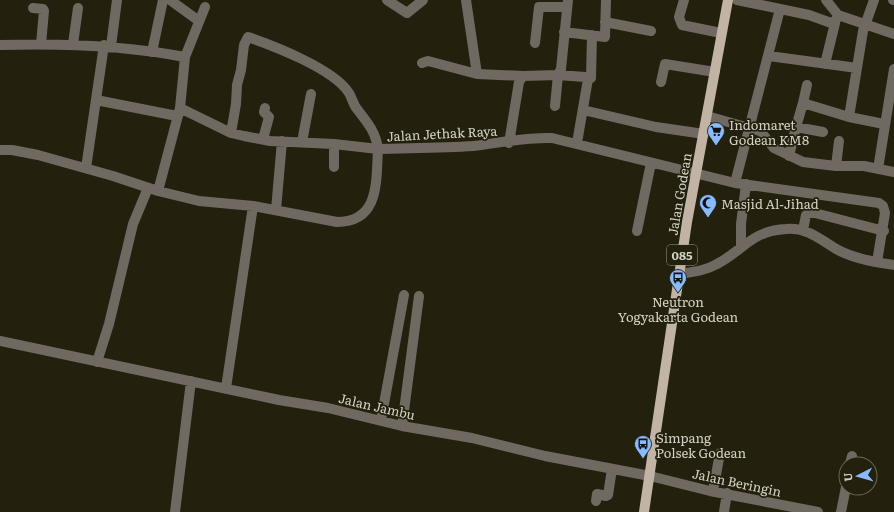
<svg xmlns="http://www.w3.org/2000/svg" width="894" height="512" viewBox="0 0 894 512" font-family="Literata,serif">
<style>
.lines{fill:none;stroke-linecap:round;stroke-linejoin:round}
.minor{stroke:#706962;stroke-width:10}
.major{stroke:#c2b4a4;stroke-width:10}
.labels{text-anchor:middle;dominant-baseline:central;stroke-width:3.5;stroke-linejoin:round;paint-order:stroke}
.shield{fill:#23210d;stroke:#9f9d8e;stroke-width:1}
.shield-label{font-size:12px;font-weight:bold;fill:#d4d2c6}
.poi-label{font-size:13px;fill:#d4d2c6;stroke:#23210d;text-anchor:start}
.street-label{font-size:13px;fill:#d4d2c6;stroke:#23210d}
</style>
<rect width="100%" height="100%" fill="#23210d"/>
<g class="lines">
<path class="minor" d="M170,0L199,21
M387,0L407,13L423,0
M466,0L477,74
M684,0L679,17L682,25L721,33
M737,0L809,15L834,24
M826,0L838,15L894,34
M893,0H894
M33,8L43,9L44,11L41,44
M605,22L651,31
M564,32L605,37L606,0
M535,43L539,7H567
M73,44L78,8
M0,45C64,43 123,45 185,57
M111,46L117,0
M152,52L163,0
M769,56L857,68
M422,63L428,61L477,74L523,76
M825,64L836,19
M588,79L591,78L592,35
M661,82L665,64L715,72
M807,85L803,103L849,117L884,124
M96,100L177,116
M555,106L558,75L561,69L568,0
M180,108L231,133L244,136L270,141L334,144L378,149C376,132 367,122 357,109C353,104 352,98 349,93C334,69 274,46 248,37L244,45L241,70L237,85L236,104L231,133
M583,110L656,127L704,134
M707,116L760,131L774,148L803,162L836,166H864L894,172
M849,117L863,31L874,0
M796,127L803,103
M263,139L269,117L264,112L265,108
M302,142L311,94
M509,143L519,82L523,76L558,75L585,77L588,79L577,143
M0,150H12L38,155L113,176L158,191L199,201L253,206L337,222C380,222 376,181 378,149C410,148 442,148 473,146C499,143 526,137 552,138L735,183L879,203L883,206L885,213L877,262
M789,156L796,127L823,132
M836,166L839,141
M334,167V144
M86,168L104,45
M878,169L894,69
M735,183L780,9
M158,191L180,108L185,57L205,7
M276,210L282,141
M803,230L806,215L811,212L884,231
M637,231L651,163
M741,246V224L746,184
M679,274C692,272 705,271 717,264C744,250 751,231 786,229C807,227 821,240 838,250C855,259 876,262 894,265
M0,341L279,400L328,408L402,426L472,438L545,456L650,476L710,491L818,512
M97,362L109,324L133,224L148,188
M226,388L253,206
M381,420L404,295
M402,426L419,296
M850,464L852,456
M713,491L720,453
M596,501L597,494L606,496L608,495L612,469
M175,512L191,381
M724,512L727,493
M841,512L846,487"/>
<path class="major" d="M644,512L687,222L728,0"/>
</g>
<defs>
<symbol id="supermarket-pin" viewBox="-11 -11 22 30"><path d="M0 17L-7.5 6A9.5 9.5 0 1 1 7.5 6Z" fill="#89bafc" stroke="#23210d"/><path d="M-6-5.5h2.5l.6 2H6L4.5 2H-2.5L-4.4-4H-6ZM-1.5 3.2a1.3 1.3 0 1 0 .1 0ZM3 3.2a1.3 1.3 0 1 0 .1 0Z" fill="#111"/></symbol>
<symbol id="mosque-pin" viewBox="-11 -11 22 30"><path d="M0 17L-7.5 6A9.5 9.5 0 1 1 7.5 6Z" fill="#89bafc" stroke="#23210d"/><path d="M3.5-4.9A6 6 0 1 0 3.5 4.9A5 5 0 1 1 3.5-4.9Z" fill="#111"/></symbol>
<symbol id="bus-pin" viewBox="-11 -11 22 30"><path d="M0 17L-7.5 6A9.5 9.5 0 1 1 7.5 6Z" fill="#89bafc" stroke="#23210d"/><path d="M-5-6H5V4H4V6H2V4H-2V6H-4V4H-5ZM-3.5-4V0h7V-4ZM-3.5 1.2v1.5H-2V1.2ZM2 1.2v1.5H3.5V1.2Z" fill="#111"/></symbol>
</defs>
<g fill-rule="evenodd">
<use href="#supermarket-pin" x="706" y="121" width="20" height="27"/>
<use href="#mosque-pin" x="698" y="193" width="20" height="27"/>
<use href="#bus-pin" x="668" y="268" width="20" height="27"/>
<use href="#bus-pin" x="633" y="434" width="20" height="27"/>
</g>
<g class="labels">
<rect class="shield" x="667" y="245" width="30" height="20" rx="3"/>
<g class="shield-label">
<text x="682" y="255">085</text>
</g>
<g class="poi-label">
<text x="729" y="124">Indomaret<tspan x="729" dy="15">Godean KM8</tspan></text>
<text x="721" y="203">Masjid Al-Jihad</text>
<text x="678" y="301" text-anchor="middle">Neutron<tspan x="678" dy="15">Yogyakarta Godean</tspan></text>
<text x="656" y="437">Simpang<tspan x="656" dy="15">Polsek Godean</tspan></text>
</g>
<g class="street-label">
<text transform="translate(442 133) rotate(-3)">Jalan Jethak Raya</text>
<text transform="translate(679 194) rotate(-80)">Jalan Godean</text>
<text transform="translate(377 406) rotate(13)">Jalan Jambu</text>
<text transform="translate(737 482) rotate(12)">Jalan Beringin</text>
</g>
</g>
<g transform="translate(858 476) rotate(264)"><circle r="19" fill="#23210d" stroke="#6a6857"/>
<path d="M0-3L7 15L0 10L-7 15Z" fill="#89bafc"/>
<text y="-6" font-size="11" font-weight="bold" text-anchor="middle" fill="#d4d2c6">U</text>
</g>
</svg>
